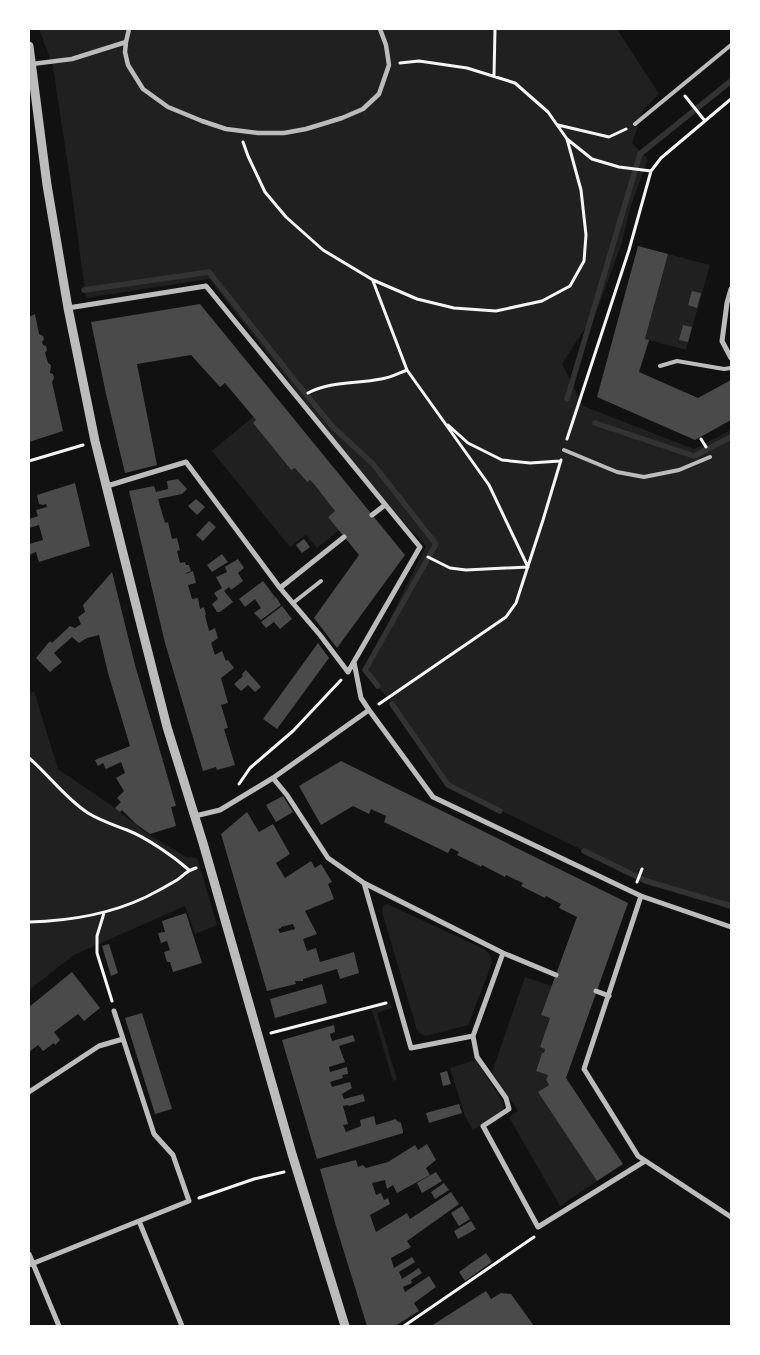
<svg xmlns="http://www.w3.org/2000/svg" width="760" height="1355" viewBox="0 0 760 1355" font-family="'DejaVu Sans',sans-serif">
<style>
.green{fill:#202020}
.lines{fill:none;stroke-linecap:round;stroke-linejoin:round}
.stream{stroke:#333;stroke-width:5.5}
.building{fill:#4a4a4a;fill-rule:evenodd}
.path{stroke:#f5f5f5;stroke-width:3}
.service{stroke:#bcbcbc;stroke-width:4}
.pedestrian{stroke:#bcbcbc;stroke-width:4.5}
.minor{stroke:#bcbcbc;stroke-width:5}
.tertiary{stroke:#bcbcbc;stroke-width:9}
</style>
<rect width="100%" height="100%" fill="#111"/>
<path class="green" d="M39,29H617L659,94L644,109L632,143L648,159L631,205L622,242L598,308L562,364L583,406L694,449L731,430V906L646,881L448,785L392,704L365,670L426,546L370,486L209,279L86,298L70,179L53,67Z
M668,254L710,265L686,350L645,339Z
M253,417L256,420L253,423L291,470L295,468L307,482L310,480L335,511L328,517L339,530L317,548L306,535L290,547L212,451Z
M34,691L58,769L115,808L145,832L186,857L197,858L217,925L195,934L185,906L74,955L29,990V695Z
M387,904L484,949C490,954 493,957 491,966L468,1025L426,1036L421,1034L417,1030L382,912L383,906Z
M525,977L552,986L541,1015L550,1018L540,1047L545,1049L544,1053H542L536,1070L548,1075L546,1080L549,1085L539,1092L597,1181L560,1206L509,1117L518,1111L492,1072Z
M390,1003L392,1008L377,1013L397,1079L393,1081L372,1010Z
M476,1060L503,1103L504,1109L473,1130L465,1116L450,1068Z"/>
<g class="lines">
<path class="stream" d="M84,290L209,272L296,382L332,426L373,464L436,544L365,670L378,686
M567,399L640,154L731,81
M595,423L694,456L731,437
M392,704L448,785L500,811
M584,851L646,881L731,906"/>
</g>
<path class="building" d="M638,246L668,254L645,339L649,340L639,372L698,398L731,380V420L695,440L597,397Z
M692,291L701,293L697,308L688,305Z
M200,304L405,555L337,648L314,618L359,555L328,517L335,511L313,483L310,480L307,482L295,468L291,470L253,423L256,420L225,383L220,387L191,355L137,364L157,465L125,473L106,394L91,322Z
M35,314L39,334L43,336L44,339L42,342L43,345L46,346L47,350L45,353L48,363L51,365L50,373L53,374L54,378L52,382L63,431L29,442V317Z
M683,325L692,327L688,342L679,340Z
M178,479L187,489L182,494L158,499L165,523L168,522L172,539L177,538L180,550L177,551L180,563L185,562L186,565H189L191,571L186,573V574L193,571L196,583L188,585L192,599L198,598L200,609L204,607L206,615H205L209,631L215,628L218,638L211,643L215,655L222,651L226,661L228,660L234,668L221,678L228,703L221,705L228,728L224,729L235,765L217,770L216,767L203,771L165,643L129,491L154,486L156,492L168,489L167,481Z
M75,483L90,546L39,562L36,552L29,555V544L43,540L39,525L29,528V519L38,516L36,510L47,507L46,504L43,505L39,504L37,495Z
M196,499L205,507L197,515L188,506Z
M209,521L216,527L203,541L196,535Z
M304,539L310,547L302,553L296,545Z
M222,554L228,562L212,572L207,565Z
M238,559L244,568L238,573L243,581L231,590L229,587L224,591L233,602L220,612H217L212,604L218,599L214,593L222,588L216,577L227,572L225,567Z
M112,572L135,665L176,806L171,807L176,826L150,834L136,824L122,810L120,812L115,808L121,802L117,798L124,791L116,778L125,773L121,762L106,769L103,763L98,766L95,760L130,746L108,673L99,635L87,638L79,643L72,637L54,653L62,662L50,672L36,658L50,641L52,643L70,626L75,628L81,624L78,617L85,612L83,605Z
M263,581L275,597L271,600L276,597L281,605L261,620L254,613L261,608L255,599L245,607L239,599Z
M282,606L292,619L280,629L274,622L266,628L261,622Z
M318,643L329,658L277,729L263,719Z
M246,670L261,687L255,692L248,685L241,691L234,684L243,676L242,674Z
M341,761L628,903L566,1078L623,1164L597,1181L538,1092L549,1085L546,1080L548,1075L536,1071L542,1053H544L545,1049L540,1047L550,1018L541,1015L577,917L559,908L561,904L546,896L545,898L521,886L523,883L514,879L506,875L505,877L482,865L481,867L480,866L457,855L459,852L451,848L448,853L384,822L386,816L371,809L369,814L353,806L321,825L299,786Z
M283,796L293,812L276,822L266,805Z
M247,812L259,832L273,824L290,854L276,863L285,878L311,861L315,868L321,864L332,882L328,884L334,899L305,911L317,934L303,939L307,951L316,948L320,962L354,952L359,973L340,979L337,969L303,979V981H295L296,984L267,991L221,834ZM293,924L295,929L280,933L278,929L281,928V927Z
M186,913L202,963L173,972L170,962H167L164,952L170,950L167,941L161,943L158,933L165,932L162,921Z
M109,944L118,973L111,976L102,946Z
M72,972L100,1008L84,1021L78,1014L54,1032L60,1040L55,1045L54,1043L43,1051L38,1045L29,1052V1007Z
M322,984L327,1003L275,1018L270,999Z
M142,1013L172,1109L155,1114L125,1018Z
M334,1025L335,1032L330,1034L332,1041L353,1035L355,1041L339,1046L345,1062L329,1067L330,1072L347,1067L348,1074L342,1075L343,1078L330,1082L332,1087L350,1082L352,1088L342,1094L344,1099L363,1094L365,1101L349,1106L348,1105L343,1106L348,1124L343,1125L346,1132L361,1126L360,1120L374,1116L376,1125L396,1119L397,1121L401,1123L403,1131V1133L400,1134L317,1159L282,1040Z
M447,1071L451,1084L443,1086L440,1073Z
M459,1104L462,1113L429,1123L426,1113Z
M427,1144L436,1160L426,1168L430,1175L397,1193L393,1185L387,1189L385,1180L372,1183L376,1195L381,1193L384,1200L388,1198L390,1204L370,1215L376,1232L407,1213L410,1219L451,1192L459,1204L407,1241L411,1247L391,1258L394,1268L412,1257L415,1262L399,1272L402,1279L419,1268L422,1273L411,1280L412,1283L403,1287L405,1292L429,1276L436,1287L414,1303L419,1311L395,1326H367L336,1226L320,1169L356,1160L358,1167L363,1165L366,1168L388,1162L415,1145L418,1150Z
M436,1172L442,1181L422,1193L417,1183Z
M444,1183L449,1190L435,1199L431,1192Z
M462,1206L470,1219L459,1226L451,1213Z
M471,1221L476,1229L458,1239L454,1231Z
M486,1253L492,1262L465,1281L459,1272Z
M486,1291L491,1299L501,1293L511,1294L534,1326H431Z"/>
<g class="lines">
<path class="path" d="M400,63L419,61L467,68L515,83L548,112L567,139L592,159L619,167L651,171
M494,76L495,29
M685,96L705,121
M558,125L609,137L626,129
M243,142L248,156L265,192L286,217L323,250L373,280L417,299L454,308L496,311L542,301L570,286L584,261L586,235L581,190L567,139
M407,370L489,485L528,567L466,570L450,568L428,557
M308,393C330,381 357,384 381,379C390,378 399,373 407,370L373,281
M448,425L468,443L502,460L530,463L560,461
M567,439L629,250L651,171L661,158L731,99
M701,439L706,447
M29,461L83,445
M379,704L506,617L516,603L543,520L561,460
M29,758C49,775 66,799 88,813C101,821 114,825 127,830C147,838 173,856 189,870
M239,784L250,768L293,731L341,680
M637,882L642,869
M104,913L97,936V953L112,1001
M29,922C70,921 108,915 146,897C156,892 167,886 177,880C185,875 185,871 196,868
M271,1033L386,1003
M199,1198L254,1179L284,1172
M404,1326L534,1237"/>
<path class="service" d="M635,124L731,45
M660,366L677,361L724,369L731,368
M564,450L617,472L644,477L679,470L710,457
M293,603L321,581"/>
<path class="pedestrian" d="M129,29L126,42L125,52L128,65L143,89L168,107L202,121L226,129L258,133H284L306,129L342,118L363,109L379,94L389,65L386,45L380,29
M32,64L72,59L126,42"/>
<path class="minor" d="M731,289L727,303L722,341L731,358
M68,308L206,286L420,547L348,672L320,635L280,588L186,462L107,486
M372,515L385,505
M280,588L344,537
M354,662L361,698L369,710L433,797L641,896L731,927
M273,778L287,795L328,858L364,883
M195,816L220,810L273,778L369,710
M641,896L584,1069L638,1156L731,1217
M503,953L473,1036L411,1048L364,883L503,953L556,975
M596,991L609,996
M473,1036L477,1057L506,1098L509,1109L483,1126L538,1227L645,1161
M29,1092L99,1046L123,1039
M139,1221L182,1326
M29,1254L59,1326
M29,1265L189,1201L173,1155L154,1134L114,1011"/>
<path class="tertiary" d="M29,46L47,185L68,308L95,441L139,617L167,727L203,843L292,1154L345,1326"/>
</g>
<rect width="760" height="1355" fill="none" stroke="#ffffff" stroke-width="60"/>
</svg>
